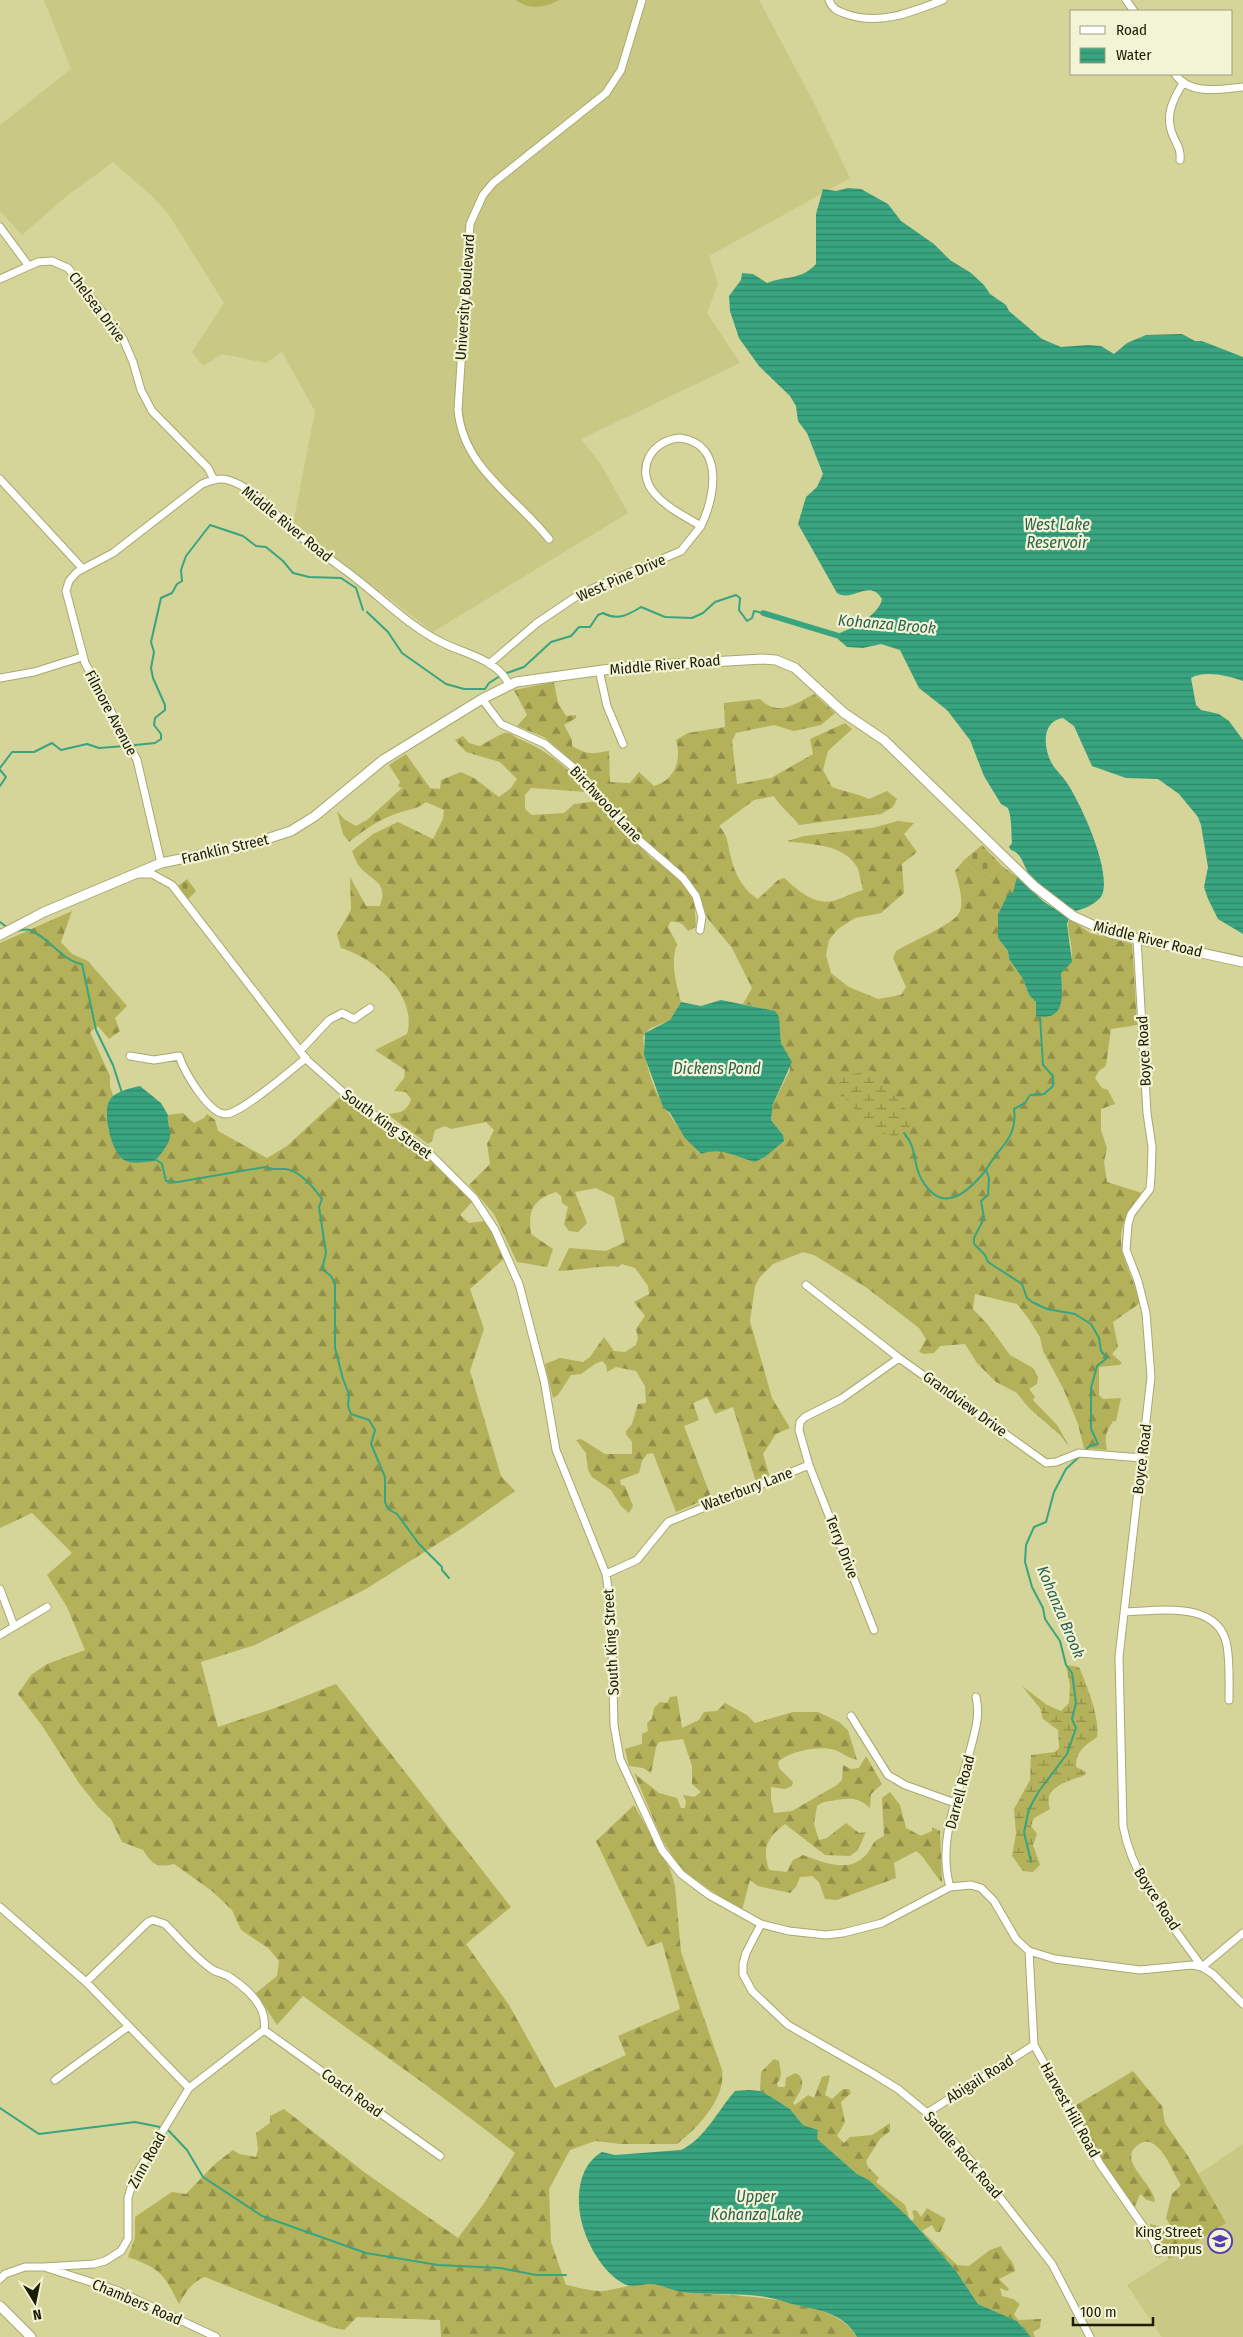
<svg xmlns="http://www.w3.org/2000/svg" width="1243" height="2337" viewBox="0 0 1243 2337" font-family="'Fira Sans Condensed',sans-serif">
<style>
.built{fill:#c9c885}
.forest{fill:url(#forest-firs)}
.wetland{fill:url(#wetland-marsh)}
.cemetery{fill:url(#cemetery-stones)}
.pitch{fill:#b3b15a}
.water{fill:url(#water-rules)}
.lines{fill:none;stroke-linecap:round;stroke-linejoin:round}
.stream{stroke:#39a480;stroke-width:2}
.canal{stroke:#39a480;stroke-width:5.5}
.minor-casing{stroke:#a9a86f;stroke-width:9}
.major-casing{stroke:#a9a86f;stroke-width:11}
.minor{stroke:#fff;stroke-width:7}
.major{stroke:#fff;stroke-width:9}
.labels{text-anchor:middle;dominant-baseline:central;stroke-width:4.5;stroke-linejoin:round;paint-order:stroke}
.street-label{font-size:15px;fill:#1d1c05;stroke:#f3f3d5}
.poi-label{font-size:15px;fill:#1d1c05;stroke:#f3f3d5;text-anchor:end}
.water-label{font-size:16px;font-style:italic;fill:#2c634f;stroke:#f3f3d5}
</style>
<defs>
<pattern id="forest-firs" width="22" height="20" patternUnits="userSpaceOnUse" patternTransform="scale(1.25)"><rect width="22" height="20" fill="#b3b15a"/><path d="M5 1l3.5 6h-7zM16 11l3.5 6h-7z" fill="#918f48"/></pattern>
<pattern id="wetland-marsh" width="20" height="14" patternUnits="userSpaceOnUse" patternTransform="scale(1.25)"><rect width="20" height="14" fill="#b3b15a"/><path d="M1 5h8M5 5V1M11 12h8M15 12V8" fill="none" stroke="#918f48"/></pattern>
<pattern id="cemetery-stones" width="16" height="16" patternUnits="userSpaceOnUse" patternTransform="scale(1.25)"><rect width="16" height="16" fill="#b3b15a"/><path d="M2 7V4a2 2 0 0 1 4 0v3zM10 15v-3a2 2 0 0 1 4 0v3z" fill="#918f48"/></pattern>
<pattern id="water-rules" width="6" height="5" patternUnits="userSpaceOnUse" patternTransform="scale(1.25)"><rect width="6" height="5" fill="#39a480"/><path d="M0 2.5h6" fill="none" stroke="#2f8567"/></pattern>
</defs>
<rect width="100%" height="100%" fill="#d5d499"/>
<path class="built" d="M44,0H759L815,105L850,178L709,256L718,284L707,313L740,363L581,439L600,463L628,513L433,632L293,524L315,411L282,352L266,363L222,354L203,366L192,352L224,303L169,215L153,197L113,162L68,195L22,235L0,211V125L71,69Z
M1243,2144V2337H1162L1127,2285L1226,2223L1197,2175Z"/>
<path class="forest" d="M554,682L558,703L566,716L576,715V718L564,725L572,740V746C588,755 591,754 609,751L610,782L630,783L639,772L654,786C675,780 682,760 676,740L688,733L725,727L724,703L760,699C778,717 795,704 814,694L835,713L821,725L794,731L774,725L736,733L732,741L737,784L771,778L813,754L810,739L845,723L852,729L828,751L823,770L832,787C846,792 856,793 869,799L887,791L897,799L893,807L881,814L799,825C791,814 781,808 774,796L754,800L719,826C729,837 727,844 731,857C734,873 744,891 758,899L778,880L784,878C798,890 813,905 833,901C843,898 853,893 863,890C861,883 860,874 857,867C843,843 811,845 787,841L804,836L872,828L898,821L914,823L904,834L917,852L902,864L904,893L881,913L855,918L838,929L829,940L826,955L831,973L849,987L878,999L901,995L906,987L893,958L896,951C909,943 954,924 959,913C965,902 958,882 955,871L964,860L984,881L1002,866L1017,877L1013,892L1008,895L998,914V938L1008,951L1009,959L1023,979L1029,995L1036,1002V1012L1061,981V973C1063,969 1067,968 1069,964C1077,950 1065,933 1069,918L1090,933L1132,944L1137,1025L1111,1029L1106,1066L1099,1071L1095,1078L1102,1088L1108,1090L1115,1104L1101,1109V1130L1107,1148L1104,1162L1107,1182L1142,1193C1104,1241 1126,1253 1140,1303L1113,1322L1118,1347L1112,1354L1122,1363L1119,1365L1099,1367V1395L1103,1399L1121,1398L1116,1421H1113C1106,1433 1104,1435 1107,1450L1084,1448L1078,1424L1063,1388L1043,1351L1040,1337L1028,1318L1017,1304L975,1294L973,1309L988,1325L1010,1355L1033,1368L1038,1377L1037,1384L1029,1389L1035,1397L1033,1400L1057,1425L1069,1446L1060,1435L1029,1408L1017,1393L996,1382L977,1363L965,1344L940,1346L934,1353L924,1354L919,1352L926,1339L919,1328L867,1288L814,1255L803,1252L773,1264L760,1277L755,1286L750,1321L772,1398L790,1428L776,1434L763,1454L770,1477L756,1482L733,1407L715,1414L707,1397L693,1403L699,1420L684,1426L711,1497L676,1512L653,1453L647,1454L642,1461L639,1473L620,1480L621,1485L625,1486L633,1506L629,1513L621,1506L611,1490L592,1477L588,1470L586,1453L576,1440L581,1439L605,1454H632V1442L626,1434V1431L632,1424L638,1404L646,1403L645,1386L636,1371L616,1367L607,1372L606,1365L602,1361L595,1364L581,1374L571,1375L558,1395L553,1398L545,1364L560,1358L583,1362L590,1357L604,1337L614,1351L625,1352L636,1345L638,1338L636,1329L645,1316L634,1302L649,1294L648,1286L635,1268L622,1264L618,1267C613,1264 569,1271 558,1271L569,1248L606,1251L625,1242L614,1197L596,1188L575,1192L587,1223L578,1232L569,1231L564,1224L568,1207L562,1203L561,1196L556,1192C532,1200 528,1211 531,1234L553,1249L547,1267L517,1262L494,1214L469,1185L490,1164L487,1144L494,1130L486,1122L451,1129L445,1126L435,1130L432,1141L428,1144L387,1114C400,1113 407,1112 411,1099L406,1092L394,1091L404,1078L405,1070L375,1050L407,1034C418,996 375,958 341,948L337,934L351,910L350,877L366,906H380C389,881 371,881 359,866C356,862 354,856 352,851L373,834L398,822L433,839L443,819L444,810L426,802C417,809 411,809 401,812C381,818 365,829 349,842L343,834L337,811L345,820L356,826L367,820L402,788L398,786L400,782L389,765L406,754L430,788L440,789L441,780L461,772L474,778L499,797L511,788L517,779L500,762L466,752L455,740L463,736L469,743L479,746C487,743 501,732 507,733C511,733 514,736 517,738C547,750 567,767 588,792L531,788L525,795V809L532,815L564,813L574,804L598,801L651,858L673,872L682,882L694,898L696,927L688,931C683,924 680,921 670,922L668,927L677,944C670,964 676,982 681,1002L670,1020L649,1029L643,1037C647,1090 668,1115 700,1154C722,1147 735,1157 755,1162L765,1157L783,1141V1135L771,1120L773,1104L790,1070L789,1058L781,1043L780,1029L774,1011L743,1004L752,988L732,948L708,919L698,893L687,877L656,852L570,759L544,737L517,726L527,715L514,690Z
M72,911L61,942L72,954L88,961L127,1006L115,1018L120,1031L109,1039L98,1026L90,1032L110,1076V1086L113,1096L109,1100L108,1130L167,1124L168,1115L183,1113L194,1123L204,1118L207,1114L215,1120L218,1131L267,1158L287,1146L341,1096L415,1144L473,1201L460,1215L469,1223L486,1221L506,1257L470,1289L484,1329L470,1371L501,1476L515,1491L461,1529L366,1589L255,1645L201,1662L218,1727L275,1708L336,1684L511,1907L466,1944L509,2005L555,2088L626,2055L618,2036L680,2009L662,1942L647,1947L596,1841L634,1805L670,1869L675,1886L681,1952L722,2070C726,2099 698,2127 677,2144H621L595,2141L570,2150L549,2189L551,2242L566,2285C577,2287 592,2292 604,2291C619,2289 637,2282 652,2284C664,2286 674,2291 686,2292C731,2297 832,2294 857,2337H441L440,2320L357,2317L344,2330L331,2327L205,2277C191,2282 186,2292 179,2304C163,2273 161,2269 128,2257L135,2238V2217L172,2192L186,2194L215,2164L233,2150L239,2154L256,2157L258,2149L256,2133L270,2123V2116L284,2109L364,2172L458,2238L485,2202L515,2153C447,2098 373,2048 303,1996L277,2025L256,1993L277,1976L279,1961L268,1948L241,1930L232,1910L212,1891L174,1864C156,1868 153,1865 143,1850L122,1842L111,1819L99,1808L79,1783L43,1727L18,1694L31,1675L47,1664L85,1650L67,1607L47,1575L72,1553L32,1513L0,1528V943Z
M677,1696L682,1728L699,1720L704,1712L717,1711L725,1703L747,1715L755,1723L793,1712H818L839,1722L848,1730L857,1760C848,1758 843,1753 835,1750C821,1745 789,1751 778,1762L779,1768L793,1782L792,1786L785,1789L771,1787V1799L774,1813L792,1811L837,1785L842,1780L843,1765L851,1769L859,1768L866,1756L882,1784L871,1794L870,1808C858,1797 852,1798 836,1800C828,1802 825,1800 817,1806L814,1824L819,1840L827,1838L846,1823L859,1833L866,1832L858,1850L850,1856L825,1855L785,1824C767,1838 762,1847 769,1870L787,1872L793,1860L803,1855C822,1862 849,1874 866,1855C875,1845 869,1843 884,1836L882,1798L890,1792L900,1805L906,1828L921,1836L932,1831V1827L940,1831L942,1882C933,1874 924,1855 916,1851L894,1863L896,1878L837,1900L825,1899L819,1882L812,1876L800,1877L796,1887L790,1893L758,1886L750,1880L742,1910L709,1889L680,1868L662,1839L634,1773L659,1793L677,1798L681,1808H685L686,1801L683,1795L694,1797L701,1792L692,1784V1766L683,1739L659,1742L656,1747L651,1773L643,1768L629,1766L625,1749L642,1744V1734L648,1731L647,1723L652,1719L654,1708L660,1702L667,1703L670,1697Z
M774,2059L779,2061L781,2073L780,2079L777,2083L778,2087H785L786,2078L795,2073L799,2075C807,2084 798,2094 793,2103L795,2105L808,2095L814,2098L822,2077L830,2075L825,2095L832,2099L843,2089H849L851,2093L841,2102L845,2122L837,2136L844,2143L850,2137L872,2135L890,2123V2131L880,2139L866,2161L868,2167L879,2178L876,2182L905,2205L910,2220L869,2180L857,2174L816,2139L818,2130L803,2125L790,2109L760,2091L761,2072Z
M1133,2071L1162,2106L1165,2123L1188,2156L1226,2223L1169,2259L1152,2232L1150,2224L1161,2227L1170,2238L1175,2239L1176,2236L1166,2218L1172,2194L1181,2185C1173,2173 1164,2146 1149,2142C1144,2141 1141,2143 1138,2145C1116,2161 1154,2183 1155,2202L1147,2200L1140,2194L1134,2209L1102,2161L1073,2107Z
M927,2208L946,2219L940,2232H936L932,2225L922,2231L957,2265L969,2266L990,2250L1001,2246C1005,2256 1014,2260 1015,2271L999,2279L1009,2289L1007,2291L1000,2288L1002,2296L1013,2299L1020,2304L1014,2314L1018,2320L1041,2319L1040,2328L1033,2332L1035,2337H1031L1017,2321L978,2304L956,2271L912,2221L914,2218L912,2211L916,2210L921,2217Z"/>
<path class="wetland" d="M871,1070L907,1110L911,1121L908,1131C903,1133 898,1136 893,1136C874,1133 846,1102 837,1086L845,1076Z
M1066,1665L1079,1667C1087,1686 1100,1718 1097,1737C1085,1746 1076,1750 1076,1767L1086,1772L1085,1775C1069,1781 1042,1786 1050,1809L1034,1818L1031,1826L1037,1834L1033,1845L1040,1865L1033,1872L1023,1871L1012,1856L1016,1834L1014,1809L1030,1780L1031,1755L1055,1752L1059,1748L1058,1730L1043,1719L1040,1708L1022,1686L1047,1705L1061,1711L1069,1703L1070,1685Z"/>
<path class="cemetery" d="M982,845L1002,866L984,881L964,860Z
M187,879L196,891L183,904L173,890Z"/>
<path class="pitch" d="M516,0H559C545,8 529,10 516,0Z"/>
<path class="water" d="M848,188L861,189L888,204L901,221L934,244L950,260L971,273L984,285L990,294L1006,305L1009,311L1042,339L1061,347L1088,345L1101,346L1114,354L1127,343L1146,335L1182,334L1195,341H1202L1243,357V681C1229,676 1204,670 1191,678L1196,705L1201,710L1219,714L1229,721L1243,740V934L1218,919L1208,899L1204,887L1208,867L1201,825L1198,817L1179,794L1158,779L1126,778L1092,766L1074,726L1063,718C1042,721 1043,746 1051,762C1055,770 1062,775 1067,783C1081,804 1112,871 1102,895C1098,903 1084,909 1076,911C1060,900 1041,890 1029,874C1023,866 1023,854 1011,850L1009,847L1012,843C1011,831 1012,819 1008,808L1001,804L984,776L970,740L947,710L919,688L900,650L881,644L863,648L847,647L838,639L840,633C854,627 879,615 882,599C869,578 853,603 837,593L798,524L806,497L817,487L823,474L807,433L798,421L796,406L790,396L759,366L739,338L730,311L729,296L741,280L742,273L753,274L767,283C787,275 800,281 816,264V214L823,189L836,191Z
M1017,877L1044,902L1069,918L1067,924L1072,962L1061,973C1062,993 1067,1022 1036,1016V1002L1029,995L1023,979L1009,959L1008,951L998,938V914L1008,894L1013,892Z
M721,1000L775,1011L779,1017L781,1043L792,1062L773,1104L771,1120L783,1135L784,1141L765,1157L755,1162C735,1157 722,1147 701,1154L685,1138L670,1113L663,1107L644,1055L645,1033L670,1020L681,1002L701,1006Z
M140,1086L161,1103L168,1115C167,1122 169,1124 170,1131C172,1143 161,1153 155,1161C145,1162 132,1165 124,1160C111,1153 101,1109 111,1098C117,1091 131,1088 140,1086Z
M749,2090L760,2091L771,2097L790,2109L803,2125L818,2130L817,2139L857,2174L869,2180L912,2221L956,2271L978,2304L1017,2321L1031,2337H857C843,2312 818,2310 792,2304C781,2301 770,2297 759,2296C734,2293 708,2295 683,2292C672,2291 660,2284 650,2284C641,2284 633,2288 624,2284C598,2270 578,2229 579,2200C579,2180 585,2162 602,2152L615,2155L681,2150C705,2139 718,2110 735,2091Z"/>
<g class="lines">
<path class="stream" d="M367,612L388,632L402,653L446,684L464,689H485L489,683L500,676
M504,674L524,667L551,642L571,636L579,627H590L598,615L603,613C618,621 628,615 641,607L665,617L692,618L703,613L715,602L736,595L740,598L739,610L747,621L752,618L754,611L763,613
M0,768L12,752H34L52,743L61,750L87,744L99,748L125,746L155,743L161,739V734L154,725L155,718L165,710V705L153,678L151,668L154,652L151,642L161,598L172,593L177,584L182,581L181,570L186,556L210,525L243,536L256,546L266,547L283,561L293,573L309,577L341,578L356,588L363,610
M0,770L6,777L0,786
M0,922L8,928
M14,931C19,931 26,928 30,930C50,938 62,961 82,964L96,1030L113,1065L122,1093
M1040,1017L1043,1065L1053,1076V1086L1044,1094L1030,1095L1025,1103L1014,1109C1018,1139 998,1147 986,1170L989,1178L988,1195L981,1201L984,1218L974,1238V1244L985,1255L988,1262L1022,1284L1027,1298L1032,1302L1047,1309L1075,1314L1091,1324L1099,1338L1101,1351L1107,1358L1097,1366L1091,1388V1429L1098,1444L1090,1446L1084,1451
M904,1133C918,1149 912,1164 922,1180C943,1216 968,1192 986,1170
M155,1159L162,1164L166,1181L178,1182L265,1167C272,1170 277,1169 285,1169C299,1170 314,1188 322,1199L319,1207L326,1253L322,1269L331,1276L335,1284V1348L343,1379L349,1394L348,1406L351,1414L369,1420L375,1430L371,1444L385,1477V1502L388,1509L397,1514L419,1544L442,1567V1570L449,1578
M1031,1862L1024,1832L1029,1809L1039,1791L1067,1754L1076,1728L1072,1719L1076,1703L1072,1673L1066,1665L1060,1641L1045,1619L1043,1608L1032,1587L1025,1562L1026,1545L1034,1527L1046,1522L1054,1492L1066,1469L1081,1455
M0,2108L39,2134L135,2122L160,2127
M168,2130L187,2150L203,2177L262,2216L366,2253L438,2265L500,2268L536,2275H566"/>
<path class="canal" d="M763,613L839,636"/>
<defs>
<path id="minor" d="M829,0C832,9 838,11 846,14C879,26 912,12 943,0
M1126,0L1134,11
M1175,74C1190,96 1220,89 1243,87
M1180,160C1181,151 1178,146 1174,138C1164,117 1172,101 1183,83
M0,227L28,265
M0,279L38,262L52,261L68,268L123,339L133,362L141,390L152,411L208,468L214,480
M680,438C725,444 715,497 701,526C686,517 667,508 655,494C634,470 651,440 680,438Z
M0,479L83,569
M549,539C516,497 463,468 458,410L470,224L483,195L493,183L606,93L621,70L642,0
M489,664L537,623L580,594L681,551L701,526
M599,670L607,706L623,744
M0,678L34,672L82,657
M482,699L501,724L545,744L574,768L633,835L683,878L696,896L702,917L700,930
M161,863L137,760L85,663L66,591L69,581L77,572L113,553L202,484C210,481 219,477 228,480C253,487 272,512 291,528C307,543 325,555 342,568C376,592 406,625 443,643C465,654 499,660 509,685
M138,874H152L172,885L307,1060L352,1100L427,1151L474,1198L495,1230L519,1284L544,1380L556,1450L606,1574L611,1609L614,1725L620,1759L662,1850L681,1874L709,1895L761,1924L789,1931L826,1935L843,1933L882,1923L950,1887L971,1885L981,1888L994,1901L1016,1939L1029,1951L1055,1959L1140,1970L1192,1965L1202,1967L1213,1974L1243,2004
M1137,939L1147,1113L1152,1147L1151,1177L1150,1189L1131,1214L1128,1224L1126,1250L1138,1281L1146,1313L1151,1377L1119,1657L1123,1826C1133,1880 1171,1923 1202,1967L1243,1933
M300,1051L329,1020L342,1013L354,1019L370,1008
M130,1056L154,1060L179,1056C184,1071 209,1115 226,1114C242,1113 291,1070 306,1058
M806,1285L899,1358L1046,1463L1056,1462L1079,1453L1142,1458
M809,1465L874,1630
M606,1574L637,1560L668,1522L809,1465L799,1430L800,1422L805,1417L841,1399L899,1358
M0,1589L14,1626
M1124,1612C1157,1611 1219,1599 1227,1646C1230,1663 1229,1683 1229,1700
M0,1635L47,1607
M851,1716L888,1775L905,1785L955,1803
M950,1887C936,1839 961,1789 972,1743C976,1728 980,1713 976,1697
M0,1907L86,1982L189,2088
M761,1924L746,1953L743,1964V1974L752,1991L788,2025L872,2073L898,2089L927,2113L972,2162L1052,2264L1090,2337
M1029,1951L1034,2045L1100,2164L1154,2242L1158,2253
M86,1982L148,1922L153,1920L165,1924C180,1939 195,1958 213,1970C219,1973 226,1974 231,1978C249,1990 268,2007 264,2030
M264,2030L440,2156
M55,2080L129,2026
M927,2113L1034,2045
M44,2267L94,2264L105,2261L121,2251L128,2239V2198L134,2178L189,2088L264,2030
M0,2279L5,2274L25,2267H44L116,2290L216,2337"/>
<path id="major" d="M0,935L44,912L161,863L245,846L291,831L315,816L383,760L482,699L516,682L625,667L762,659L776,660L795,668L844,713L884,740L1034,886L1073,916L1110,933L1243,962
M0,2306L31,2337"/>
</defs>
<use href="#minor" class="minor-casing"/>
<use href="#major" class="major-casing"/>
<use href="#minor" class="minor"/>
<use href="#major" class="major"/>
</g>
<defs>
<symbol id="school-ring" viewBox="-11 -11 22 22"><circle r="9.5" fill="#f3f3d5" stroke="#563bb3" stroke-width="1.5"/><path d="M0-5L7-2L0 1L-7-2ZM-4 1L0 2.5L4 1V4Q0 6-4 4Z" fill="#563bb3"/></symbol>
</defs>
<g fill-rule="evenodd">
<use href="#school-ring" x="1206" y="2227" width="28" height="28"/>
</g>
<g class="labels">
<g class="street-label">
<text transform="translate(465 297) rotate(-86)">University Boulevard</text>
<text transform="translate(97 307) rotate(53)">Chelsea Drive</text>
<text transform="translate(287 524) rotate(39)">Middle River Road</text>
<text transform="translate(621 578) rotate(-24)">West Pine Drive</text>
<text transform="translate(665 665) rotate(-5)">Middle River Road</text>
<text transform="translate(111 713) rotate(62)">Filmore Avenue</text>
<text transform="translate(606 804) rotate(47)">Birchwood Lane</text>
<text transform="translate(225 849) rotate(-13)">Franklin Street</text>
<text transform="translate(1148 939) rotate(14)">Middle River Road</text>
<text transform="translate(1144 1051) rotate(-93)">Boyce Road</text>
<text transform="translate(387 1124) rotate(36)">South King Street</text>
<text transform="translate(965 1404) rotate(36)">Grandview Drive</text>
<text transform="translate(1142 1459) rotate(-83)">Boyce Road</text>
<text transform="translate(747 1489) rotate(-21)">Waterbury Lane</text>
<text transform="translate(842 1547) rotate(69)">Terry Drive</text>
<text transform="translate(611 1642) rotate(-93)">South King Street</text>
<text transform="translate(960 1792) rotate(-75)">Darrell Road</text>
<text transform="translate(1157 1899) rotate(57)">Boyce Road</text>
<text transform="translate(980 2079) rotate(-32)">Abigail Road</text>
<text transform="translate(352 2093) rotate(36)">Coach Road</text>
<text transform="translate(1070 2110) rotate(61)">Harvest Hill Road</text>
<text transform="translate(963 2155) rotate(49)">Saddle Rock Road</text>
<text transform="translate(147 2160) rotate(-61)">Zinn Road</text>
<text transform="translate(137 2302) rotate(23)">Chambers Road</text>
</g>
<g class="poi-label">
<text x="1202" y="2232">King Street<tspan x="1202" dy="17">Campus</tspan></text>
</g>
<g class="water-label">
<text x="1057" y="524">West Lake<tspan x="1057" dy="18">Reservoir</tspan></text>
<text transform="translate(887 624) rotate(5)">Kohanza Brook</text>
<text x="717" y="1068">Dickens Pond</text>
<text transform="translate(1061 1612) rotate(67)">Kohanza Brook</text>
<text x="756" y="2196">Upper<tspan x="756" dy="18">Kohanza Lake</tspan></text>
</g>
</g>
<rect x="1070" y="10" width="162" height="65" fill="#f3f3d5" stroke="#9d9d82"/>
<rect x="1080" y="26" width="25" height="8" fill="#ffffff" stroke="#9d9d82"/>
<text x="1116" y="35" font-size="15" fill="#1d1c05">Road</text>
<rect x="1080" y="48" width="25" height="15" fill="url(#water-rules)" stroke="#9d9d82"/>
<text x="1116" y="60" font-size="15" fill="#1d1c05">Water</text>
<g transform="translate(35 2302) rotate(170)" stroke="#f3f3d5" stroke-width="4" paint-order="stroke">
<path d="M0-4L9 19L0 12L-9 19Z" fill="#1d1c05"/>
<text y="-8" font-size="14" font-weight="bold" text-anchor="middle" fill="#1d1c05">N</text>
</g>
<path d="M1073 2317v8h80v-8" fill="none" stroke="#1d1c05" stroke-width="2.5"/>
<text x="1080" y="2317" font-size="15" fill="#1d1c05" stroke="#f3f3d5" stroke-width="4" paint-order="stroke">100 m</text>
</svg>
